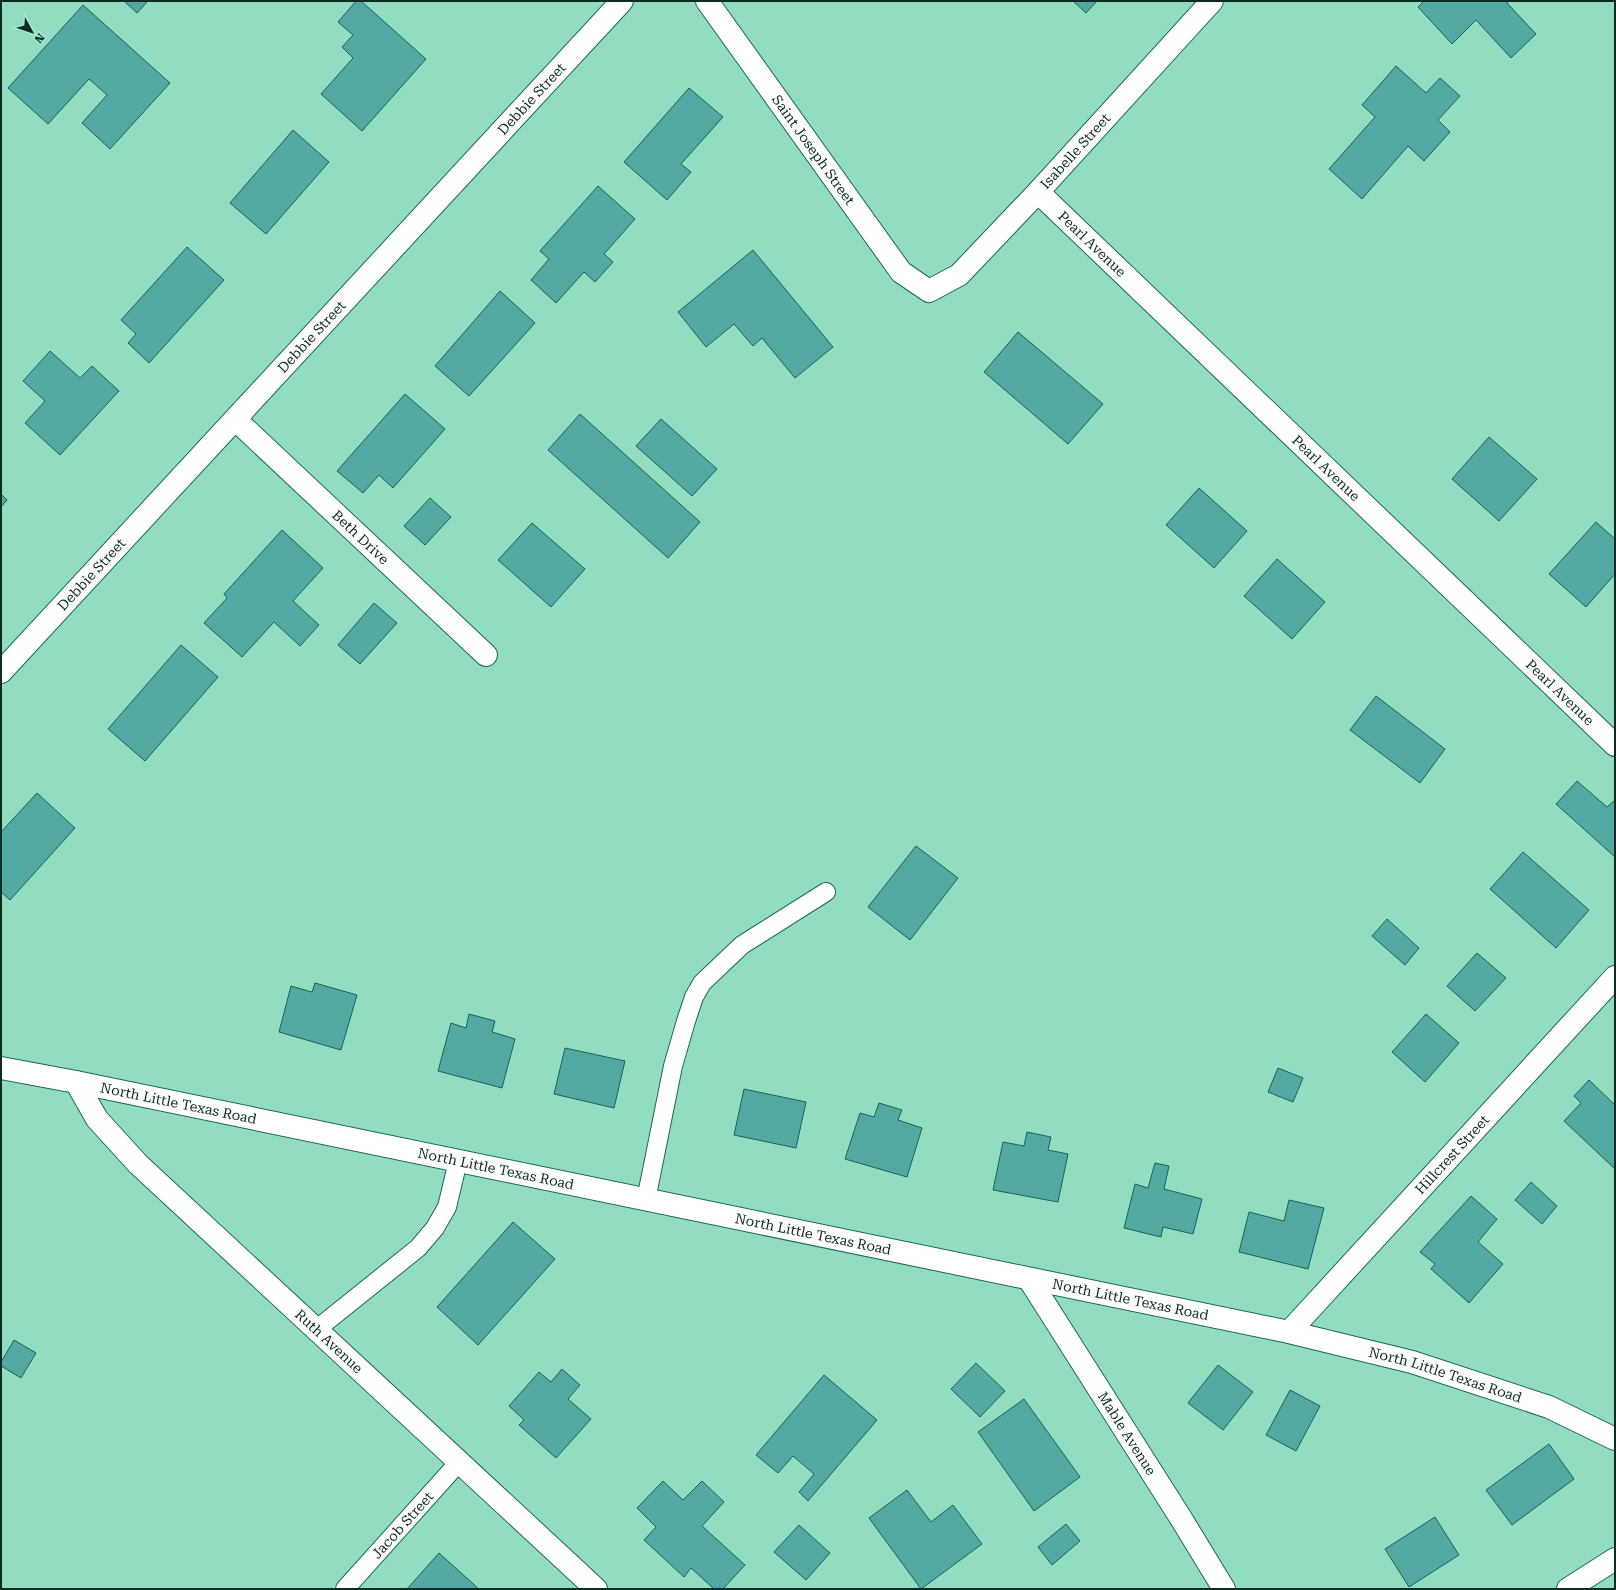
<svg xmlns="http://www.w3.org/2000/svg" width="1616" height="1590" viewBox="0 0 1616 1590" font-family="'Roboto Serif',serif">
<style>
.building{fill:#51a9a2;stroke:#1b615c}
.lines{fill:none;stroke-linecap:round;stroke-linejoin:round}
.lane-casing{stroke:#1a6a52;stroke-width:20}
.street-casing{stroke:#1a6a52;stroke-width:24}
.secondary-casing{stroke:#1a6a52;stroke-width:24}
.lane{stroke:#fff;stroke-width:18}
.street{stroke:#fff;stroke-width:22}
.secondary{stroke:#fff;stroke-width:22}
.labels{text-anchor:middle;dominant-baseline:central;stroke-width:4;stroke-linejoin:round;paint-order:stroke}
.street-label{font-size:14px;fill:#0c2c21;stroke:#9febcd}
</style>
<rect width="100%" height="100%" fill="#92ddc0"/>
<path class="building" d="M124,1H148L137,13Z
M356,1H361L426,59L362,131L321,94L353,58L342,47L353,35L338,22Z
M1073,1H1097L1086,13Z
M1424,1H1509L1507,3L1536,34L1511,58L1476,20L1452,44L1418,7Z
M83,5L170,83L110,149L82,123L107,95L89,79L48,124L8,88Z
M1396,66L1426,93L1440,78L1460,96L1438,120L1450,132L1424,161L1408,146L1362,199L1329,169L1375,117L1362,105Z
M689,88L723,117L681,164L691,172L667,200L624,162Z
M293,130L329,162L266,234L230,203Z
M598,186L635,219L604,254L613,262L595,282L584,272L556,303L531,280L549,259L540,251Z
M187,247L224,280L149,363L128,343L136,334L121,320Z
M753,250L833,347L795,378L762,338L753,346L734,324L706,347L678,312Z
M500,291L535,323L469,396L435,366Z
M1018,332L1103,404L1068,444L984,372Z
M50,351L80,378L92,366L119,391L60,455L25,423L45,401L23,381Z
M405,394L445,429L393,488L379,475L363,493L337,471Z
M580,414L700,522L668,558L548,450Z
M661,419L717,469L692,496L636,446Z
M1489,437L1537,479L1499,521L1452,479Z
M1199,488L1247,531L1214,568L1166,525Z
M1,494L7,500L1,507Z
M430,498L451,517L425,545L404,526Z
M1596,522L1615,539V574L1586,607L1549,574Z
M532,523L585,569L551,607L498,560Z
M282,530L323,568L293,601L319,625L300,646L274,622L242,657L204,623L227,598L224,594Z
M1277,559L1325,602L1292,639L1244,596Z
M374,603L397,623L360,664L338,645Z
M181,645L218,677L145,761L108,729Z
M1376,696L1445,749L1420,783L1350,730Z
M1577,781L1607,807L1615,800V857L1556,804Z
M37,793L75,828L10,900L1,892V832Z
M916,846L958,878L910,940L868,907Z
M1523,852L1589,910L1556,948L1490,889Z
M1387,919L1419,948L1405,965L1372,936Z
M1477,953L1506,978L1475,1011L1447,986Z
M315,983L357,995L341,1050L279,1032L291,986L312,992Z
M469,1014L495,1021L492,1032L515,1039L502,1088L438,1071L451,1023L466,1028Z
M1426,1014L1459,1043L1425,1082L1392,1052Z
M565,1048L625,1061L614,1108L554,1094Z
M1278,1068L1303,1078L1293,1102L1268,1092Z
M1589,1080L1615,1105V1169L1564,1121L1581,1103L1574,1096Z
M744,1089L806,1102L796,1148L734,1135Z
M879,1103L902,1110L898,1120L922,1128L907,1177L845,1159L860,1113L874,1117Z
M1027,1132L1051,1137L1048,1150L1068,1154L1058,1202L993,1190L1003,1142L1024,1146Z
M1155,1163L1169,1166L1164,1189L1202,1199L1193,1234L1163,1227L1161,1237L1124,1228L1135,1184L1148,1188Z
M1531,1182L1557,1206L1542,1224L1515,1200Z
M1471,1196L1497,1219L1478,1242L1503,1264L1469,1303L1431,1269L1435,1264L1420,1252Z
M1289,1200L1324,1208L1308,1269L1239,1252L1249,1212L1284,1221Z
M513,1222L555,1259L478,1345L437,1307Z
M14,1340L36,1353L21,1378L1,1366V1362Z
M976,1363L1005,1391L980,1417L951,1389Z
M1218,1365L1253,1392L1223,1430L1188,1403Z
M562,1369L580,1385L568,1399L591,1419L556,1458L519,1425L524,1420L509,1406L539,1372L551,1382Z
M824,1375L877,1420L808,1501L799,1492L814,1474L793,1456L778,1473L756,1455Z
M1290,1390L1320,1406L1296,1451L1266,1435Z
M1024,1399L1080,1477L1034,1511L978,1432Z
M1549,1444L1574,1479L1512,1525L1486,1490Z
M663,1481L683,1500L702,1481L724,1502L702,1526L745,1565L723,1589H714L691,1568L684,1577L644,1540L656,1527L637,1508Z
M907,1490L931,1522L953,1505L982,1544L921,1589L869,1518Z
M1435,1517L1459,1555L1409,1587L1385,1549Z
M1066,1524L1080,1541L1052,1565L1038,1547Z
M799,1525L830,1553L806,1580L774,1552Z
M439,1553L479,1589H407Z"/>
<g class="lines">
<defs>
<g id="lane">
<path d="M646,1200L673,1066L686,1021L694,997L702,983L742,945L826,892"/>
<path d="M317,1329L418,1248L435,1228L447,1207L458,1161"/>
<path id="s1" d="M345,1589L460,1461"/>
</g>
<g id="street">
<path id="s2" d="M707,1L901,272L929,291L959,275L1038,192L1212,1"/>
<path id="s3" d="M1038,192L1615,745"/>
<path id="s4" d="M236,420L486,655"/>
<path id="s5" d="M1,672L622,1"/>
<path id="s6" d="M76,1082L97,1119L138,1164L596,1589"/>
<path id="s7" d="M1029,1279L1182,1520L1224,1589"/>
<path id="s8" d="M1289,1332L1615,977"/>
</g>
<g id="secondary">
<path id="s9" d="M1,1068L76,1082L1289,1332L1412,1362L1549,1407L1615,1439"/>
<path d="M1568,1589L1615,1559"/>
</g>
</defs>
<use href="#lane" class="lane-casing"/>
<use href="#street" class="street-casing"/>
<use href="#secondary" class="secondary-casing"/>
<use href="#lane" class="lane"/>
<use href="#street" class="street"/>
<use href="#secondary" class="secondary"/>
</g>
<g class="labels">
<g class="street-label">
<text stroke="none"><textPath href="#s5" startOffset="781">Debbie Street</textPath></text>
<text stroke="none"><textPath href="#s2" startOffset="183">Saint Joseph Street</textPath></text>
<text stroke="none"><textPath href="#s2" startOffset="571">Isabelle Street</textPath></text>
<text stroke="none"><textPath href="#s3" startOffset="75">Pearl Avenue</textPath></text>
<text stroke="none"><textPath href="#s5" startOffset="457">Debbie Street</textPath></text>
<text stroke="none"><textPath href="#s3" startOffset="399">Pearl Avenue</textPath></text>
<text stroke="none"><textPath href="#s4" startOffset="171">Beth Drive</textPath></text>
<text stroke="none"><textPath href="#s5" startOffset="133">Debbie Street</textPath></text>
<text stroke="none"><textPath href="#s3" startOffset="723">Pearl Avenue</textPath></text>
<text stroke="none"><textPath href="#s9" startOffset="181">North Little Texas Road</textPath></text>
<text stroke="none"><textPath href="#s8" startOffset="241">Hillcrest Street</textPath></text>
<text stroke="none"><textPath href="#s9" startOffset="505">North Little Texas Road</textPath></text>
<text stroke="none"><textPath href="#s9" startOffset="829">North Little Texas Road</textPath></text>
<text stroke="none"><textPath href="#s9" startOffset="1153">North Little Texas Road</textPath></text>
<text stroke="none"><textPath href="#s6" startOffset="364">Ruth Avenue</textPath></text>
<text stroke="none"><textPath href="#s9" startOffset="1477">North Little Texas Road</textPath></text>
<text stroke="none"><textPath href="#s7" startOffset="183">Mable Avenue</textPath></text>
<text stroke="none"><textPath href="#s1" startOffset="86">Jacob Street</textPath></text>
</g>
</g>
<rect width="1616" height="1590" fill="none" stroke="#0c2c21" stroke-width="4"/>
<g transform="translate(32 32) rotate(130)" stroke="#9febcd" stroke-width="3" paint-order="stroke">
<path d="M0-3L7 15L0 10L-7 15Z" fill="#0c2c21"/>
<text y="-6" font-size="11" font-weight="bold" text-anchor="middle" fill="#0c2c21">N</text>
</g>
</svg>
